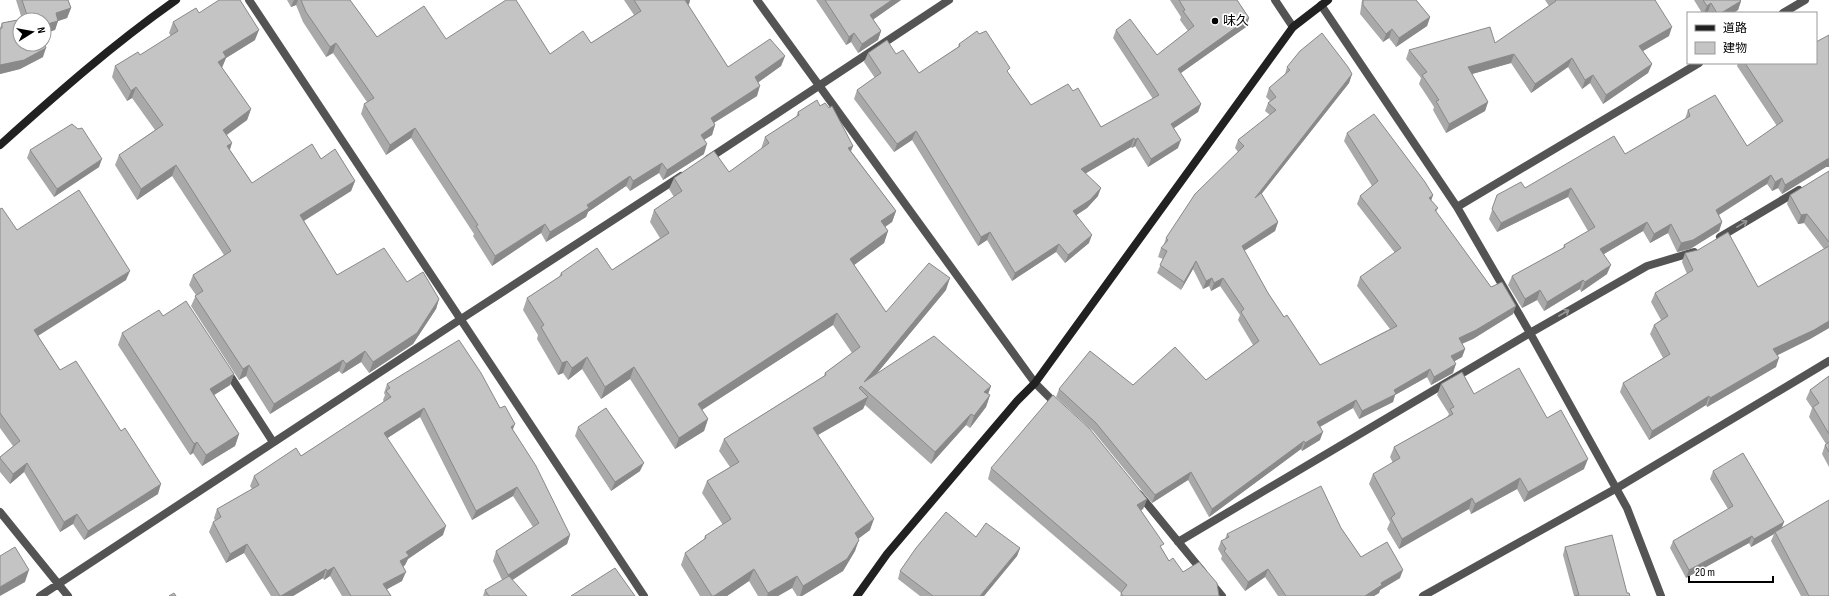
<svg xmlns="http://www.w3.org/2000/svg" width="1829" height="596" viewBox="0 0 1829 596" font-family="'Sofia Sans Condensed','Noto Sans JP',sans-serif">
<style>
.lines{fill:none;stroke-linecap:round;stroke-linejoin:round}
.lane{stroke:#545454;stroke-width:8}
.street{stroke:#545454;stroke-width:8}
.secondary{stroke:#212121;stroke-width:8}
.wall{fill:#a9a9a9}
.shaded-wall{fill:#898989}
.building{fill:#c4c4c4;stroke:#898989}
.oneway{stroke:#989898}
.poi-dot{fill:#000;stroke:#fff;stroke-width:1.5}
.labels{text-anchor:middle;dominant-baseline:central;stroke-width:3.5;stroke-linejoin:round;paint-order:stroke}
.poi-label{font-size:13px;fill:#000;stroke:#fff;text-anchor:start}
</style>
<rect width="100%" height="100%" fill="#fff"/>
<g class="lines">
<path class="lane" d="M227,371L273,442"/>
<path class="street" d="M249,0L644,596
M757,0L1035,383L1057,405
M1275,0L1293,27
M1321,5L1457,207L1530,333L1627,508L1661,596
M1783,13L1805,0
M708,159L949,0
M1457,207L1699,63
M1720,237L1799,190
M1139,494L1203,572
M0,512L68,596
M1178,542L1530,333L1647,266L1694,252
M1212,584L1222,596
M40,596L461,319L681,176
M1423,596L1617,488L1829,361"/>
<path class="secondary" d="M0,145C58,93 112,45 176,0
M857,596L887,554L1017,401L1035,383L1293,27L1328,0"/>
</g>
<path class="wall" d="M16,0H68L71,8L67,18L58,21L55,30L20,20L43,57L20,69L0,74V28L2,23L22,19Z
M287,0H350L377,37L446,39L550,54L591,43L634,15L624,0H690L689,4L688,5L728,67L785,56L781,66L758,82L757,96L714,123L715,125L712,135L704,140V154L663,180L659,173L630,191L626,186L588,212L586,217L546,242L541,233L492,266L473,236L474,234L411,138L386,155L361,114L364,104L367,102L333,53L326,57L303,22L296,5L291,7Z
M816,0H901L873,19L881,31L878,40L858,53L851,42L846,45Z
M1170,0H1237L1249,18L1246,27L1180,73L1201,104L1198,112L1174,128L1178,148L1148,167L1135,146L1132,148L1131,147L1085,173L1098,196L1087,208L1076,215L1089,243L1065,263L1056,252L1012,281L987,240L978,246L912,140L894,152L854,99L857,90L875,78L864,62L868,53L896,54L919,73L958,47L959,44L1008,73L1031,105L1073,91L1101,127L1153,99L1113,38L1116,30L1157,55L1188,31L1180,20L1181,17Z
M1362,0H1416L1430,17L1427,26L1396,47L1389,38L1383,42L1360,14Z
M1545,0H1655L1669,36L1643,51L1652,64L1648,73L1603,104L1590,83L1582,89L1568,67L1531,93L1511,63L1472,74L1488,102L1485,111L1446,133L1433,110L1434,107L1419,84L1421,78L1406,59L1409,50L1495,43L1549,6Z
M1694,0H1740L1741,1L1738,10L1733,13H1708V12L1707,13H1702Z
M199,13L255,40L226,58L222,68L251,109L247,120L227,135L230,150L252,183L321,159L355,181L351,191L304,221L337,275L407,282L439,299L436,309L413,344L369,373L361,362L342,374L339,371L270,414L246,376L239,380L191,306L196,295L189,285L193,275L224,255L172,176L137,200L115,165L119,155L155,130L132,98L127,101L112,77L115,66L140,55L171,36L169,33L173,22Z
M1738,63H1816L1826,167L1782,194L1778,188L1772,191L1767,184L1719,215L1722,222L1719,231L1690,249L1677,252L1668,233L1650,243L1643,231L1604,254L1607,274L1581,292L1580,289L1544,311L1537,300L1522,308L1508,285L1512,276L1563,248L1564,245L1588,231L1568,197L1497,232L1489,219L1497,195L1525,188L1625,154L1685,119L1688,110L1747,146L1777,126L1737,66Z
M1287,67L1352,74L1349,83L1261,194L1278,222L1275,231L1244,251L1268,293L1284,317L1320,365L1390,329L1357,286L1360,277L1395,253L1357,204L1360,196L1372,186L1344,141L1347,133L1433,195L1431,201L1438,208L1436,212L1491,287L1513,314L1473,339L1462,344L1465,349L1462,357L1454,361L1453,373L1431,385L1427,377L1395,395L1393,402L1359,419L1353,408L1320,427V440L1302,451L1301,449L1209,517L1188,480L1152,503L1093,431L1056,397L1059,389L1206,380L1253,345L1238,320L1240,315L1220,286L1211,291L1209,286L1203,289L1193,269L1181,290L1157,273L1163,259L1158,257L1161,248L1163,247L1166,238L1238,152L1235,148L1238,140L1270,115L1265,111L1268,103L1270,101L1266,97L1269,88L1285,74Z
M820,106L853,146L851,151L896,211L892,222L885,227L888,231L884,243L854,265L886,312L946,290L876,374L991,386L988,394L990,395L986,407L970,428L966,425L931,464L865,405L863,409L818,435L870,530L858,539L855,551L843,571L802,596H797L792,588L778,596H758L749,581L727,596H700L681,565L685,553L704,539L705,536L723,525L702,493L707,481L730,467L719,451L724,439L824,376L825,373L852,353L833,325L702,410L708,419L704,431L675,449L630,379L601,399L582,369L568,380L563,373L558,375L537,339L538,335L523,310L527,298L559,277L561,273L612,270L660,238L650,222L654,210L674,197L669,189L674,178L729,172L761,149L765,137L796,117L798,112Z
M30,150L99,167L54,197L27,158Z
M1829,171V328L1810,339L1777,355L1776,367L1707,407L1706,405L1649,440L1620,392L1623,383L1663,358L1650,334L1654,325L1661,320L1651,302L1655,293L1687,274L1682,262L1685,253L1758,287L1824,249L1804,223L1798,224L1787,204L1790,195Z
M0,209L17,230L126,280L38,336L60,370L158,494L84,540L73,524L60,532L24,472L10,484L0,472V457L13,446L0,428Z
M163,316L234,374L230,385L214,395L239,434L235,446L202,466L193,453L190,455L118,345L122,333Z
M1829,376V467L1822,454L1825,445L1826,444L1809,417L1812,408L1806,399L1810,390Z
M387,384L500,408L513,430L570,535L567,544L502,580L493,561L496,551L533,527L513,496L472,520L420,417L387,438L443,535L408,559L405,565L403,567L402,581L387,589L391,596H342L330,576L324,580L323,578L293,596H271L244,553L226,563L209,532L213,522L215,521L214,518L217,509L252,489L250,486L254,476L301,456L384,402L383,400L385,395L384,393Z
M1441,384L1547,418L1584,469L1524,502L1517,489L1471,514L1469,509L1399,549L1387,529L1390,522L1369,484L1373,474L1393,463L1390,457L1394,447L1447,417L1449,414L1437,395Z
M578,427L640,471L611,491L575,436Z
M991,468L1147,499L1143,509L1141,510L1162,549L1169,561L1183,572L1219,596H1120L1121,593L988,479Z
M1713,471L1784,522L1781,528L1829,596H1801L1771,541L1774,534L1751,547L1749,543L1686,578L1670,548L1673,541L1728,509L1710,479Z
M1341,528L1361,557L1400,578L1380,590L1379,593L1374,596H1278L1265,577L1245,591L1221,559L1222,556L1218,549L1221,541L1225,539L1227,534Z
M976,537L1020,548L1017,556L984,596H920L898,579L900,571Z
M1565,547L1627,593L1630,596H1574L1563,555Z
M485,590L489,596H483Z"/>
<path class="shaded-wall" d="M294,0H298L296,5L291,7Z
M685,0H690L689,4L681,9Z
M892,0H901L867,24L870,15Z
M1741,1L1738,10L1733,13H1721Z
M1711,3L1708,12L1704,13L1707,6Z
M71,8L67,18L55,22L58,21L55,30L44,34V25L56,13Z
M1430,17L1427,26L1396,47L1399,38Z
M1249,18L1246,27L1174,78L1178,69Z
M1672,27L1669,36L1636,55L1639,46Z
M1392,29L1389,38L1383,42L1386,34Z
M259,30L255,40L226,58L222,67L214,72L218,62L223,52Z
M881,31L878,40L858,53L862,44Z
M854,33L851,42L846,45L849,37Z
M336,43L333,53L326,57L330,47Z
M46,48L43,57L20,69L0,74V65Z
M1514,54L1511,63L1465,76L1468,67Z
M785,56L781,66L752,87L755,77Z
M1572,58L1568,67L1531,93L1535,84Z
M1652,64L1648,73L1603,104L1606,95Z
M1352,74L1349,83L1252,206L1255,198Z
M1593,75L1590,83L1582,89L1585,80Z
M760,86L757,96L707,127L711,118Z
M136,87L132,98L127,101L131,91Z
M1488,102L1485,111L1446,133L1449,124Z
M1201,104L1198,112L1168,132L1171,124Z
M251,109L247,120L219,140L223,130Z
M715,125L712,135L697,144L701,135Z
M415,128L411,138L386,155L390,145Z
M916,131L912,140L894,152L897,144Z
M1134,138L1131,147L1078,178L1081,169Z
M1138,138L1135,146L1132,148L1135,140Z
M1181,140L1178,148L1148,167L1151,159Z
M232,143L229,153L227,146Z
M707,144L704,154L663,180L667,170Z
M853,146L848,158V148Z
M1829,158V167H1826L1782,194L1785,185Z
M102,159L99,167L54,197L57,189Z
M662,163L659,173L630,191L633,181Z
M176,165L172,176L137,200L141,189Z
M1771,175L1767,184L1712,219L1716,210Z
M630,176L626,186L588,212L586,217L546,242L550,232L587,205Z
M1782,178L1778,188L1772,191L1775,182Z
M355,181L351,191L297,225L300,215Z
M1101,188L1098,196L1087,208L1069,220L1073,211Z
M1571,188L1568,197L1497,232L1501,223Z
M1433,195L1430,203L1429,198Z
M896,211L892,222L876,233L881,221Z
M1807,214L1804,223L1798,224L1801,215Z
M1278,222L1275,231L1239,254L1242,246Z
M1647,222L1643,231L1597,258L1600,249Z
M1722,222L1719,231L1690,249L1677,252L1681,243Z
M545,224L541,233L492,266L495,256Z
M1671,224L1668,233L1650,243L1654,234Z
M888,231L884,243L846,271L850,259Z
M990,232L987,240L978,246L981,237Z
M1092,235L1089,243L1065,263L1068,255Z
M1059,244L1056,252L1012,281L1015,273Z
M1196,261L1193,269L1181,290L1184,282Z
M1611,265L1607,274L1581,292L1585,282Z
M130,271L126,280L31,340L34,330Z
M950,278L946,290L864,389V382Z
M1212,278L1209,286L1203,289L1206,281Z
M1223,278L1220,286L1211,291L1214,283Z
M1583,280L1580,289L1544,311L1547,302Z
M1540,290L1537,300L1522,308L1525,299Z
M439,299L436,309L413,344L369,373L373,362Z
M1516,306L1513,314L1473,339L1456,346L1459,338Z
M837,313L833,325L694,415L698,404Z
M1829,321V328L1810,339L1770,359L1773,349Z
M1465,349L1462,357L1448,365L1451,356Z
M365,351L361,362L342,374L346,364Z
M587,357L582,369L568,380L572,368Z
M1779,358L1776,367L1707,407L1710,398Z
M343,360L339,371L270,414L274,404Z
M567,361L563,373L558,375L562,363Z
M1456,364L1453,373L1431,385L1434,377Z
M249,365L246,376L239,380L243,369Z
M634,367L630,379L601,399L605,387Z
M1430,369L1427,377L1395,395L1393,402L1359,419L1362,411L1394,390Z
M234,374L230,385L206,400L210,389Z
M991,386L987,397L984,392Z
M990,395L986,407L970,428L974,416Z
M1709,396L1706,405L1649,440L1652,431Z
M868,397L863,409L809,440L813,428Z
M1356,400L1353,408L1314,430L1317,422Z
M424,408L420,417L380,443L384,433Z
M971,414L966,425L931,464L935,452Z
M708,419L704,431L675,449L679,438Z
M515,424L511,434V427Z
M1323,432L1320,440L1302,451L1305,443Z
M239,434L235,446L202,466L206,455Z
M1304,441L1301,449L1209,517L1212,509Z
M197,442L193,453L190,455L194,444Z
M1588,459L1584,469L1524,502L1528,492Z
M27,463L24,472L10,484L13,474Z
M644,463L640,471L611,491L615,482Z
M1191,472L1188,480L1152,503L1155,495Z
M1520,478L1517,489L1471,514L1475,504Z
M161,484L158,494L84,540L88,531Z
M517,487L513,496L472,520L476,511Z
M1472,498L1469,509L1399,549L1402,539Z
M1147,499L1143,509L1134,515L1137,505Z
M77,514L73,524L60,532L64,522Z
M874,519L870,530L851,544L855,533Z
M1784,522L1781,530L1775,532L1774,534L1751,547L1754,539Z
M446,526L443,535L408,559L405,565L397,571L400,561L406,552Z
M570,535L567,544L505,585L508,575Z
M1752,536L1749,543L1686,578L1689,570Z
M859,540L855,551L843,571L802,596H800L803,586Z
M247,544L244,553L226,563L230,554Z
M1020,548L1017,556L984,596H980Z
M334,567L330,576L324,580L327,571Z
M326,569L323,578L293,596H281Z
M754,569L749,581L727,596H714Z
M1268,569L1265,577L1245,591L1248,582Z
M29,570L25,582L0,596V587Z
M1403,570L1400,578L1380,590L1379,593L1374,596H1365L1381,583Z
M406,572L402,581L380,593L383,584Z
M797,576L792,588L778,596H767L768,593Z"/>
<path class="building" d="M22,0H68L71,8L56,13L58,21L44,25V20H20V44H44V43L46,48L24,60L0,65V29L2,28V23L28,18Z
M219,0H240L259,30L223,52L226,57L218,62L251,109L223,130L232,143L227,146L252,183L312,144L321,159L335,149L355,181L300,215L337,275L384,248L407,282L423,272L439,299L417,333L373,362L365,351L346,364L343,360L274,404L249,365L243,369L195,296L203,291L193,275L231,251L176,165L141,189L119,155L163,125L136,87L131,91L115,66L138,52L140,55L178,31L173,22L196,8L199,13Z
M301,0H350L377,37L424,6L446,39L506,0H516L550,54L583,31L591,43L641,11L634,0H685L728,67L770,39L785,56L755,77L760,86L711,118L715,125L701,135L707,144L667,170L662,163L633,181L630,176L587,205L589,208L550,232L545,224L495,256L476,226L478,225L415,128L390,145L364,104L374,98L336,43L330,47L306,12Z
M825,0H892L870,15L881,31L862,44L854,33L849,37Z
M1179,0H1237L1249,18L1178,69L1201,104L1171,124L1181,140L1151,159L1138,138L1135,140L1134,138L1081,169L1101,188L1090,200L1073,211L1092,235L1068,255L1059,244L1015,273L990,232L981,237L916,131L897,144L857,90L881,73L868,53L887,40L896,54L903,50L919,73L960,46L959,44L977,31L979,34L986,31L1010,68L1007,71L1031,105L1068,84L1073,91L1078,88L1101,127L1159,95L1116,30L1130,19L1157,55L1194,26L1183,11L1185,10Z
M1363,0H1416L1430,17L1399,38L1392,29L1386,34L1363,5Z
M1555,0H1655L1672,27L1639,46L1652,64L1606,95L1593,75L1585,80L1572,58L1535,84L1514,54L1468,67L1488,102L1449,124L1436,101L1439,100L1422,75L1427,72L1409,50L1490,27L1495,43L1556,1Z
M1703,0H1740L1741,1L1721,13H1717L1711,3L1707,6Z
M1322,33L1348,67L1352,74L1255,198L1261,193L1278,222L1242,246L1268,293L1284,317L1287,315L1320,365L1397,326L1360,277L1401,248L1360,196L1378,181L1347,133L1374,114L1425,182L1433,195L1429,198L1438,208L1435,210L1491,287L1502,282L1516,306L1476,330L1459,338L1465,349L1451,356L1456,364L1434,377L1430,369L1394,390L1396,394L1362,411L1356,400L1317,422L1323,432L1305,443L1304,441L1212,509L1191,472L1155,495L1096,423L1059,389L1090,351L1133,385L1175,347L1206,380L1259,341L1241,312L1244,309L1223,278L1214,283L1212,278L1206,281L1196,261L1184,282L1160,265L1167,251L1161,248L1168,240L1166,238L1195,194L1244,146L1238,140L1276,110L1268,103L1276,97L1269,88L1290,70L1287,67L1300,51Z
M1829,35V158L1785,185L1782,178L1775,182L1771,175L1716,210L1722,222L1693,240L1681,243L1671,224L1654,234L1647,222L1600,249L1611,265L1585,282L1583,280L1547,302L1540,290L1525,299L1512,276L1565,247L1564,245L1595,227L1571,188L1501,223L1492,209L1497,195L1521,182L1525,188L1614,136L1625,154L1690,116L1688,110L1715,95L1747,146L1783,121L1745,63H1816V42Z
M817,100L820,106L825,103L829,108L832,106L853,146L848,148L896,211L881,221L888,231L850,259L886,312L929,263L950,278L864,382L934,336L991,386L984,392L990,395L974,416L971,414L935,452L861,386L859,388L868,397L813,428L874,519L855,533L859,540L847,559L803,586L797,576L768,593L754,569L714,596H712L685,553L706,538L705,536L731,519L707,481L739,462L724,439L826,375L825,373L860,347L837,313L698,404L708,419L679,438L634,367L605,387L587,357L572,368L567,361L562,363L541,327L544,325L527,298L562,275L561,273L597,248L612,270L669,233L654,210L682,191L674,178L714,151L729,172L769,143L765,137L799,115L798,112Z
M72,124L78,129L82,128L102,159L57,189L30,150Z
M1829,171V242L1807,214L1801,215L1790,195Z
M79,190L130,271L34,330L60,370L76,361L121,431L125,428L161,484L88,531L77,514L64,522L27,463L13,474L0,458V457L20,441L0,413V209L2,208L17,230Z
M1728,232L1758,287L1829,246V321L1814,330L1773,349L1779,358L1710,398L1709,396L1652,431L1623,383L1670,354L1654,325L1668,316L1655,293L1693,270L1685,253L1698,250Z
M186,301L234,374L210,389L239,434L206,455L197,442L194,444L122,333L159,310L163,316Z
M459,340L481,373L500,408L505,406L515,424L511,427L536,466L570,535L508,575L496,551L539,523L517,487L476,511L424,408L384,433L446,526L406,552L409,556L400,561L406,572L383,584L391,596H351L334,567L327,571L326,569L281,596H280L247,544L230,554L213,522L221,517L217,509L259,485L254,476L296,448L301,456L391,397L386,391L390,388L387,384Z
M1519,368L1547,418L1561,410L1588,459L1528,492L1520,478L1475,504L1472,498L1402,539L1391,518L1395,514L1373,474L1400,458L1394,447L1453,414L1450,409L1454,407L1441,384L1462,372L1474,394Z
M1829,376V434L1813,407L1819,403L1810,390Z
M1053,395L1089,428L1147,499L1137,505L1164,544L1160,546L1169,561L1173,558L1183,572L1199,562L1217,583L1219,596H1123L1121,593L1127,585L991,468Z
M606,408L644,463L615,482L578,427Z
M1829,442V452L1825,445Z
M1743,453L1784,522L1754,539L1752,536L1689,570L1673,541L1733,506L1713,471Z
M1321,486L1341,528L1361,557L1387,542L1403,570L1381,583L1382,585L1365,596H1286L1268,569L1248,582L1224,551L1226,549L1221,541L1229,537L1227,534Z
M1829,500V596H1809L1775,532Z
M946,512L976,537L986,523L1020,548L980,596H933L900,571L916,548Z
M1612,535L1627,593H1629L1630,596H1575L1579,595L1565,547Z
M15,547L29,570L0,587V556Z
M615,568L635,596H571Z
M509,576L527,596H489L485,590Z
M174,593L176,596H169Z"/>
<defs><path id="oneway-shaft" d="M-6 0H5M1.5-3L5.5 0L1.5 3" fill="none" stroke-width="1.6" stroke-linecap="round" stroke-linejoin="round"/></defs>
<g class="oneway">
<use href="#oneway-shaft" transform="translate(1742 224) rotate(-31)"/>
<use href="#oneway-shaft" transform="translate(1564 313) rotate(-30)"/>
</g>
<circle class="poi-dot" cx="1215" cy="21" r="4"/>
<g class="labels">
<g class="poi-label">
<text x="1223" y="21">味久</text>
</g>
</g>
<rect x="1687" y="12" width="130" height="52" fill="#ffffff" stroke="#999999"/>
<rect x="1695" y="25" width="20" height="6" fill="#212121" stroke="#999999"/>
<text x="1723" y="32" font-size="12" fill="#000000">道路</text>
<rect x="1695" y="42" width="20" height="12" fill="#c4c4c4" stroke="#999999"/>
<text x="1723" y="52" font-size="12" fill="#000000">建物</text>
<g transform="translate(32 32) rotate(79)"><circle r="19" fill="#ffffff" stroke="#999999"/>
<path d="M0-3L7 15L0 10L-7 15Z" fill="#000000"/>
<text y="-6" font-size="11" font-weight="bold" text-anchor="middle" fill="#000000">N</text>
</g>
<path d="M1689 576v6h84v-6" fill="none" stroke="#000000" stroke-width="2"/>
<text x="1695" y="576" font-size="12" fill="#000000" stroke="#ffffff" stroke-width="3" paint-order="stroke">20 m</text>
</svg>
